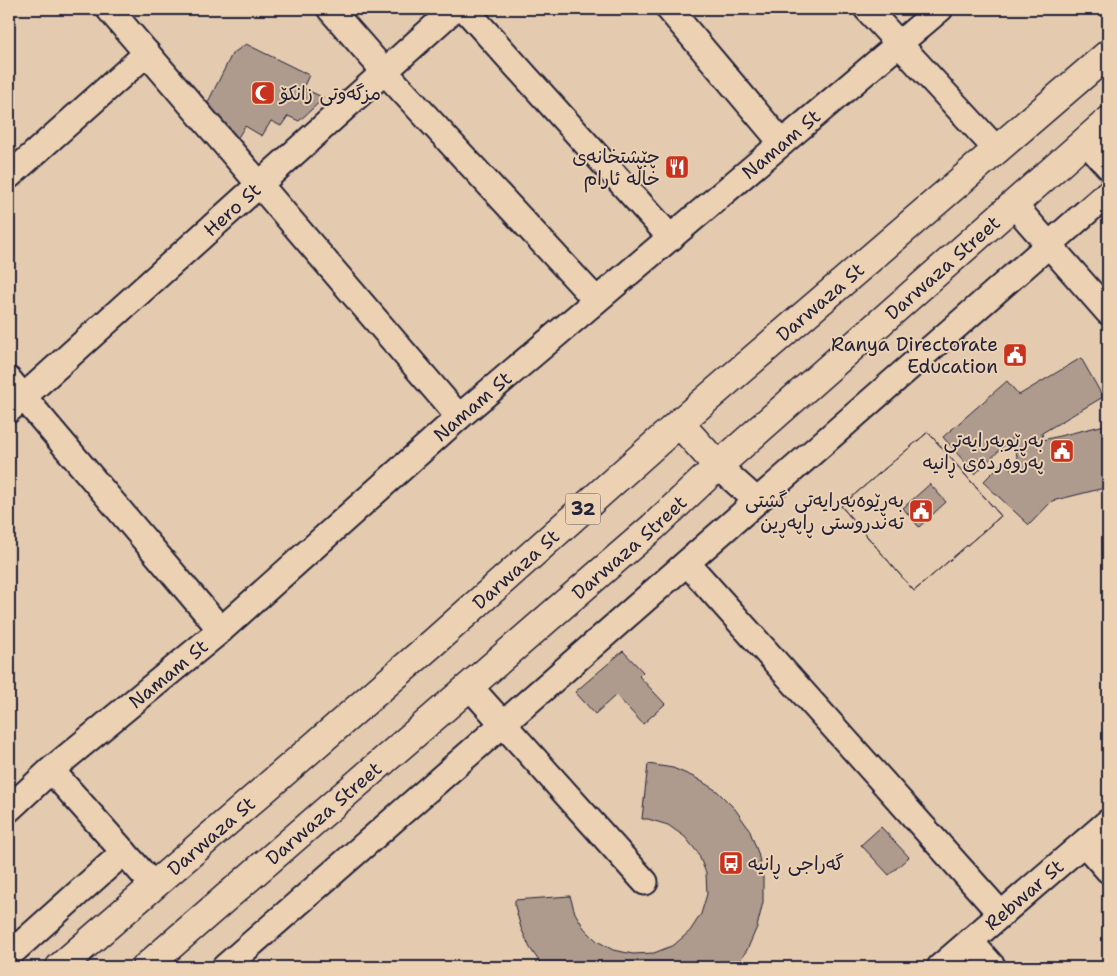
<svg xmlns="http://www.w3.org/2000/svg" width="1117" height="976" viewBox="0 0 1117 976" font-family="'Shantell Sans','Playpen Sans Arabic',sans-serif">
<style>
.building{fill:#ae9b8e;stroke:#22223b;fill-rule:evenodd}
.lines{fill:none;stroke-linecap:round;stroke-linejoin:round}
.minor-casing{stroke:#22223b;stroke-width:29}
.highway-casing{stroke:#22223b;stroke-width:31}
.minor{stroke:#ecd1b3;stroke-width:25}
.highway{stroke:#ecd1b3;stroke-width:28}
.labels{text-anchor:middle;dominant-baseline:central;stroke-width:4;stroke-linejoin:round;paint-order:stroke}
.shield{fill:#ecd1b3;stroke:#5f565f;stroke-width:1}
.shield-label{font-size:18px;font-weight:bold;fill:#22223b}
.poi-label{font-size:19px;fill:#22223b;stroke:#ecd1b3;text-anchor:end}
.street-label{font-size:19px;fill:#22223b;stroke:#ecd1b3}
</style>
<rect width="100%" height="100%" fill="#e4caae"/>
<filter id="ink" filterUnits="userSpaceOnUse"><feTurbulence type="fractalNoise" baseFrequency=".02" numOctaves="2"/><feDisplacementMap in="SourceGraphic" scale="10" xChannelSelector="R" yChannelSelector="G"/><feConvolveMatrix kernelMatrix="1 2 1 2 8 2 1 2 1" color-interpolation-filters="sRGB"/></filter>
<g filter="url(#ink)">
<path class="building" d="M246,44L309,75L303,88L324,98L299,121L288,116L281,126L271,121L262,136L245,126L237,139L206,106L232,54Z
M1081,358L1103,397L1042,433L1043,440L1105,425L1108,441V487L1052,501L1029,525L983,482L1004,461L1013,471L1019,466L1013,437L975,474L943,437L1007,381L1019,395Z
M928,432L1001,516L914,591L841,506ZM930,484L946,502L919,527L903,508Z
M928,432L1001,516L914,591L841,506Z
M623,651L643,672L639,676L665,704L643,724L616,695L595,714L575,692Z
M648,764L673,768L696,778L717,791L735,809L749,829L758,853L763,877V902L757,927L747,950L735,967H543L530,948L521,928L515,906V900L570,896L575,913L584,928L597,941L613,950L633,954L654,953L674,945L690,931L701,914L707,894L706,873L698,853L685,837L668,825L648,819H642Z
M881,827L909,857L889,875L861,845Z"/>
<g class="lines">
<defs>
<g id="minor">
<path d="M109,9L459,417"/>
<path d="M330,9L385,72L596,300"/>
<path d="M465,9L671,238"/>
<path d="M669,9L782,143"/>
<path d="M867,9L997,150"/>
<path d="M1085,141L1108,166"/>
<path d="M9,176L147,53"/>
<path d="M1014,205L1108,312"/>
<path d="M9,380L221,630"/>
<path id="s1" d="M9,410L454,9"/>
<path d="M718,466L757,501"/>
<path d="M687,563L1001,914"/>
<path d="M470,687L645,882"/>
<path d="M51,770L154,886"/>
<path id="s2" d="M9,809L51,770L221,630L459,417L940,9"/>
<path d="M1084,843L1108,870"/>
<path d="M970,941L993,967"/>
<path d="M9,955L124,852"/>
<path d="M225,967L503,724L1108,193"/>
<path id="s3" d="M940,967L1108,822"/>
</g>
<g id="highway">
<path d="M679,423L718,466"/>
<path id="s4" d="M60,967L434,642L679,423L1108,54"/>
<path id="s5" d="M146,967L653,527L718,466L1108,121"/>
</g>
</defs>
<use href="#minor" class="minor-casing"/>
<use href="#highway" class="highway-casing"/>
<use href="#minor" class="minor"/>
<use href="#highway" class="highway"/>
</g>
</g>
<defs>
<symbol id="mosque-square" viewBox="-11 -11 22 22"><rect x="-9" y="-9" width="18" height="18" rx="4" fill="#c8321e" stroke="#ecd1b3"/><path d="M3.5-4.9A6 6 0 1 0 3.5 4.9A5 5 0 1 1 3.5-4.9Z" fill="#fff"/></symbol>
<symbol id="restaurant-square" viewBox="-11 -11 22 22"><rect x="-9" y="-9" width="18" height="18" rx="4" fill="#c8321e" stroke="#ecd1b3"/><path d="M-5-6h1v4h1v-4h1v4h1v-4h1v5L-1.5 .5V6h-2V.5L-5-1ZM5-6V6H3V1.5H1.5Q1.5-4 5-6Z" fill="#fff"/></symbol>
<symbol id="civic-square" viewBox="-11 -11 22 22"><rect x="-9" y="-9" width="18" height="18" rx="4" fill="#c8321e" stroke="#ecd1b3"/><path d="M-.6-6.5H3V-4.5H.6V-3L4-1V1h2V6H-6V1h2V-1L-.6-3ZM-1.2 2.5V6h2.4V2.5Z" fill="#fff"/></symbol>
<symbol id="bus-square" viewBox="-11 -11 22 22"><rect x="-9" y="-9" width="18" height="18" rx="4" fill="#c8321e" stroke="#ecd1b3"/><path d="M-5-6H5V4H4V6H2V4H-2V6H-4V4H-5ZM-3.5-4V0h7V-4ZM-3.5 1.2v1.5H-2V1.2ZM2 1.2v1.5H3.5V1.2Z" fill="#fff"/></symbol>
</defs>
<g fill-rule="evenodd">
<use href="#mosque-square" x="249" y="79" width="28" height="28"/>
<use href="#restaurant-square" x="663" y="153" width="28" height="28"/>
<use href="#civic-square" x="1001" y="341" width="28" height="28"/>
<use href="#civic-square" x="1048" y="437" width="28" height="28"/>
<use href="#civic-square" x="907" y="497" width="28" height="28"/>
<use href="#bus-square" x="717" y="849" width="28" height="28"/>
</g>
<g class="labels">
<rect class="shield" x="565.5" y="493.5" width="35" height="31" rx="4"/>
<g class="shield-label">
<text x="583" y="509">32</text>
</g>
<g class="poi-label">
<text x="280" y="93" text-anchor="start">مزگەوتی زانکۆ</text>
<text x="660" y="156">چێشتخانەی<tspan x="660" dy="22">خاڵە ئارام</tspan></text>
<text x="998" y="344">Ranya Directorate<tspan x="998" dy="22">Education</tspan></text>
<text x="1044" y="440">بەڕێوبەرایەتی<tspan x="1044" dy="22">پەروەردەی ڕانیە</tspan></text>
<text x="904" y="500">بەڕێوەبەرایەتی گشتی<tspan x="904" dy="22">تەندروستی ڕاپەڕین</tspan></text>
<text x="748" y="863" text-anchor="start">گەراجی ڕانیە</text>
</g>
<g class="street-label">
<text stroke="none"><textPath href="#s2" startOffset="1019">Namam St</textPath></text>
<text stroke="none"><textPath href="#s1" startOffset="300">Hero St</textPath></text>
<text stroke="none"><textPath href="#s5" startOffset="1060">Darwaza Street</textPath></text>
<text stroke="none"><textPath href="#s4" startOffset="1010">Darwaza St</textPath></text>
<text stroke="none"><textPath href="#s2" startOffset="614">Namam St</textPath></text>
<text stroke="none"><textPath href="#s5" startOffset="640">Darwaza Street</textPath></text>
<text stroke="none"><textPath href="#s4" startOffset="605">Darwaza St</textPath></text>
<text stroke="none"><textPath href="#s2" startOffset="209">Namam St</textPath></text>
<text stroke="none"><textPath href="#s5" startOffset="235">Darwaza Street</textPath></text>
<text stroke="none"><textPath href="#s4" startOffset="200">Darwaza St</textPath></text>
<text stroke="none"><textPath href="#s3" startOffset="111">Rebwar St</textPath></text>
</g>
</g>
<rect width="1117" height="976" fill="none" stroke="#ecd1b3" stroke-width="30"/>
<rect x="15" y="15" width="1087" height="946" fill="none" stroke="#22223b" stroke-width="2" filter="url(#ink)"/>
</svg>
